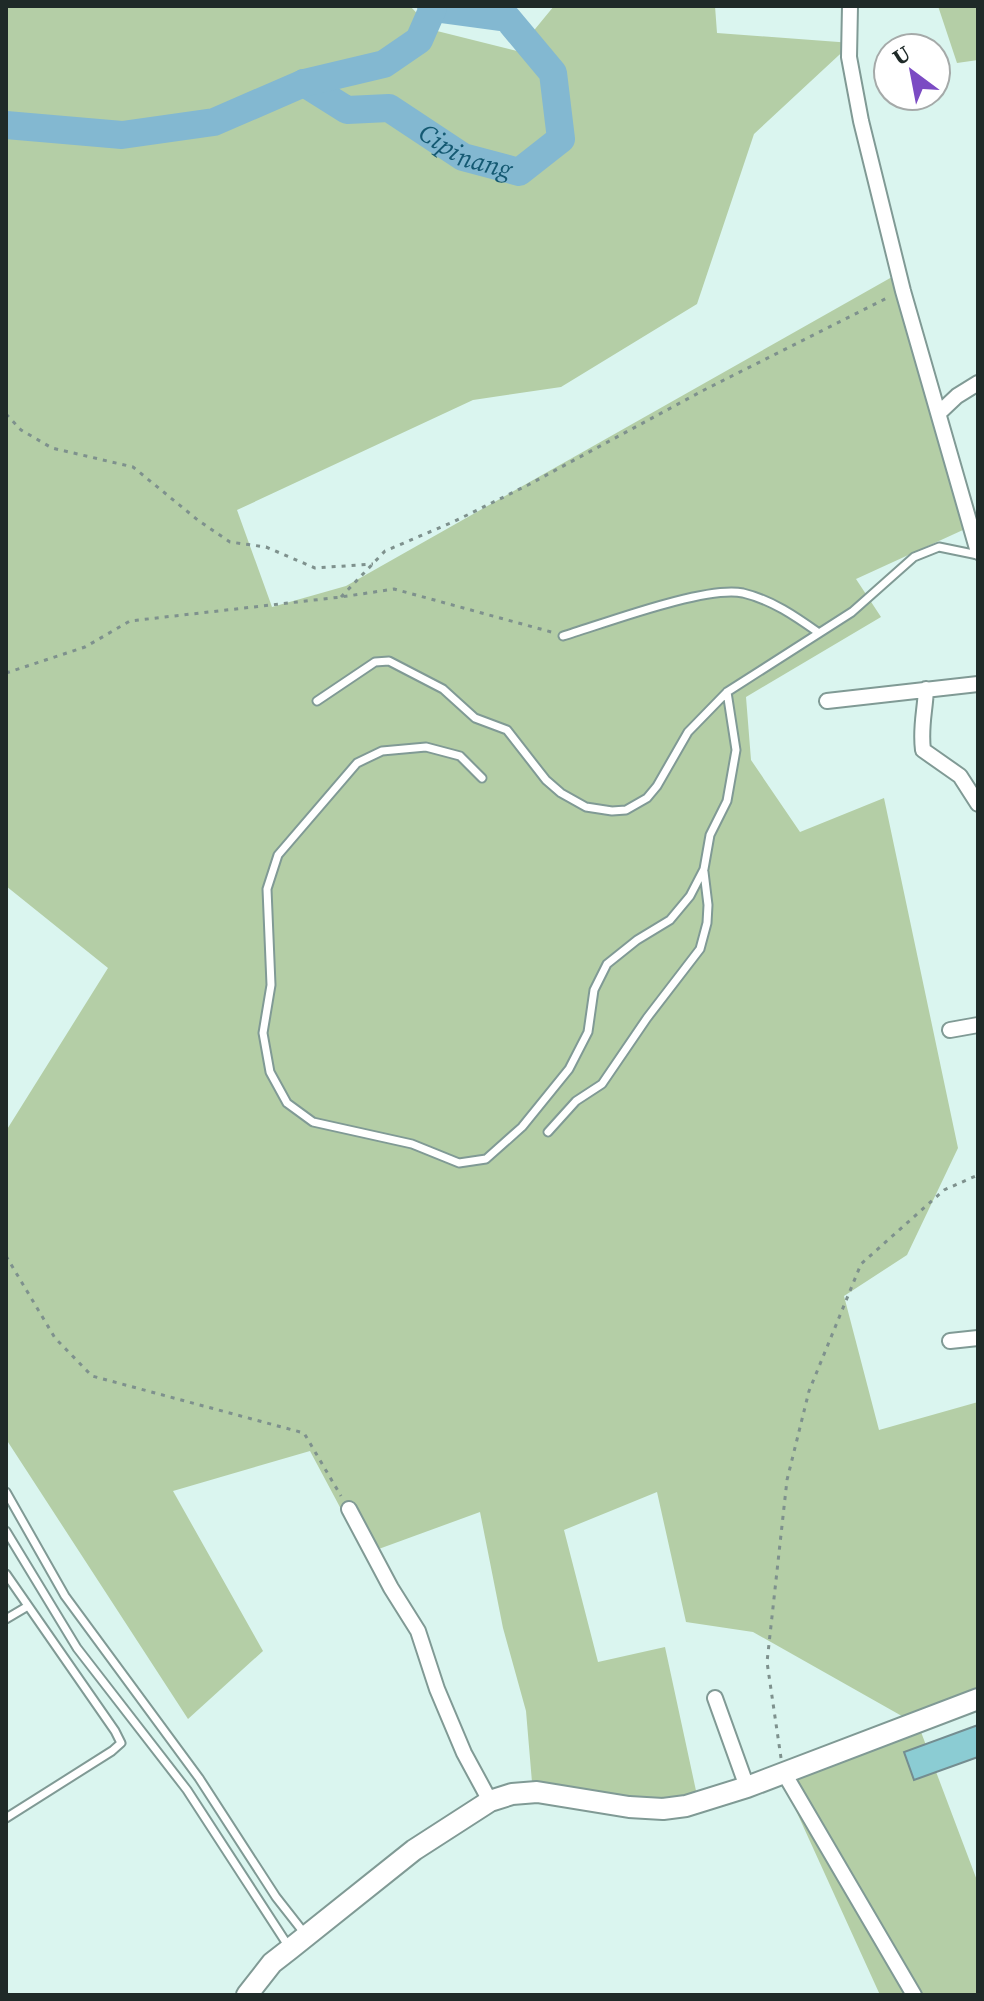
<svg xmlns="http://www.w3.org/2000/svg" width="984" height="2001" viewBox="0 0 984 2001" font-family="'Source Serif 4',serif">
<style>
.green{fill:#b4cea6}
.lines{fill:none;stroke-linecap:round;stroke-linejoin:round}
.river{stroke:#83b8d1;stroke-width:28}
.building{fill:#8bccd3;stroke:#748d90;stroke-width:2}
.service-casing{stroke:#809a95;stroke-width:11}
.minor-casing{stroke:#809a95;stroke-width:18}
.secondary-casing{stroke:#809a95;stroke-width:24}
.path{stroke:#7e918d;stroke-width:3;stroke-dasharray:4 6;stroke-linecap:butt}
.service{stroke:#fff;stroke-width:7}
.minor{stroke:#fff;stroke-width:14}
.secondary{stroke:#fff;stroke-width:20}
.labels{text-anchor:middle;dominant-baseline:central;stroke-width:8;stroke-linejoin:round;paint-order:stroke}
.water-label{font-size:26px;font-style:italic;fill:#145972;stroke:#fff}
</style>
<rect width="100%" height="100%" fill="#daf5ef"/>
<path class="green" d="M6,6H410L433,30L517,51L554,6H715L717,33L852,43L754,134L697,304L561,387L473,400L237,510L272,607L346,586L892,277L918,370L976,524L856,579L881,617L746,697L751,760L800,832L884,798L958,1148L907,1255L844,1296L879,1430L978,1402V1702L918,1724L978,1883V1995H880L783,1782L916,1724L753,1632L686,1622L657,1492L564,1530L598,1662L665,1647L698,1800L636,1813L533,1794L526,1711L503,1628L480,1512L365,1554L310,1451L173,1491L263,1651L188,1719L6,1439V1131L108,968L6,886Z
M938,6H978V60L957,63Z"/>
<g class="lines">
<g class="river">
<path id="s1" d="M304,83L347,110L389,108L463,157L519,172L561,139L553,73L507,18L433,8"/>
<path d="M6,125L122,135L214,122L304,83L384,64L419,40L433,8L431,6"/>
</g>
</g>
<path class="building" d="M978,1725V1757L914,1780L904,1752Z"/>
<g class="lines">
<defs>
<path id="service" d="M563,636C603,624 706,585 743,593C772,600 795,616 819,633
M317,701L375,662L389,661L443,689L475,718L507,730L546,780L561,793L586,807L612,811L626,810L647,798L657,786L688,732L727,692L852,612L914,557L939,547L978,555
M482,778L460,756L426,747L382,751L357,763L278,855L267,889L271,985L263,1033L270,1072L287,1103L313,1122L412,1144L459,1163L486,1159L522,1127L569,1069L588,1032L594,990L607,964L637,940L670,920L690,896L704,869L710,835L727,801L736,750L727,692
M548,1132L576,1101L602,1084L647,1018L700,949L707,923L708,905L704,872
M6,1492L65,1596L199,1778L276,1897L305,1934
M6,1531L77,1648L187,1790L289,1947
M6,1574L115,1731L121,1743L112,1751L6,1818
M6,1619L28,1606"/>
<path id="minor" d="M850,6L849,57L861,121L903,291L978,552
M939,413L957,396L978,383
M926,689C925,712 920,727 923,750L960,776L978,804
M827,701L978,684
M950,1030L978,1025
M950,1341L978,1338
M349,1509L391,1588L418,1631L437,1689L464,1753L490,1801
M715,1698L747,1787
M784,1773L914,1995"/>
<path id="secondary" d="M247,1995L272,1963L290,1949L414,1850L490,1801L512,1794L537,1792L629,1807L663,1809L686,1806L747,1787L978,1699"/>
</defs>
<use href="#service" class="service-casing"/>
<use href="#minor" class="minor-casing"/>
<use href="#secondary" class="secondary-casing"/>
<path class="path" d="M6,414L21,430L52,448L133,467L199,521L230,542L266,547L315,568L373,564
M341,597L385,551L453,522L528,485L704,390L889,297
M6,673L85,647L130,621L341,597L394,589L555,633
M6,1256L55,1338L92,1376L304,1433L341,1496
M781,1758L767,1662L787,1480L809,1391L861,1264L944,1190L978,1175"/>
<use href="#service" class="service"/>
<use href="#minor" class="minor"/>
<use href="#secondary" class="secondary"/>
</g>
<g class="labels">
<g class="water-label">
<text stroke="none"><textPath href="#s1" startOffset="182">Cipinang</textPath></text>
</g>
</g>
<rect width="984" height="2001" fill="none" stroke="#1f2a28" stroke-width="16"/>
<g transform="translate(912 72) rotate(328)"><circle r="38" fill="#ffffff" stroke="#a5aaa9" stroke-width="2"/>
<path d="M0-6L14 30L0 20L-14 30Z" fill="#7b4bc3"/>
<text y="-12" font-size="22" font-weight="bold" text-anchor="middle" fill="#1f2a28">U</text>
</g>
</svg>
